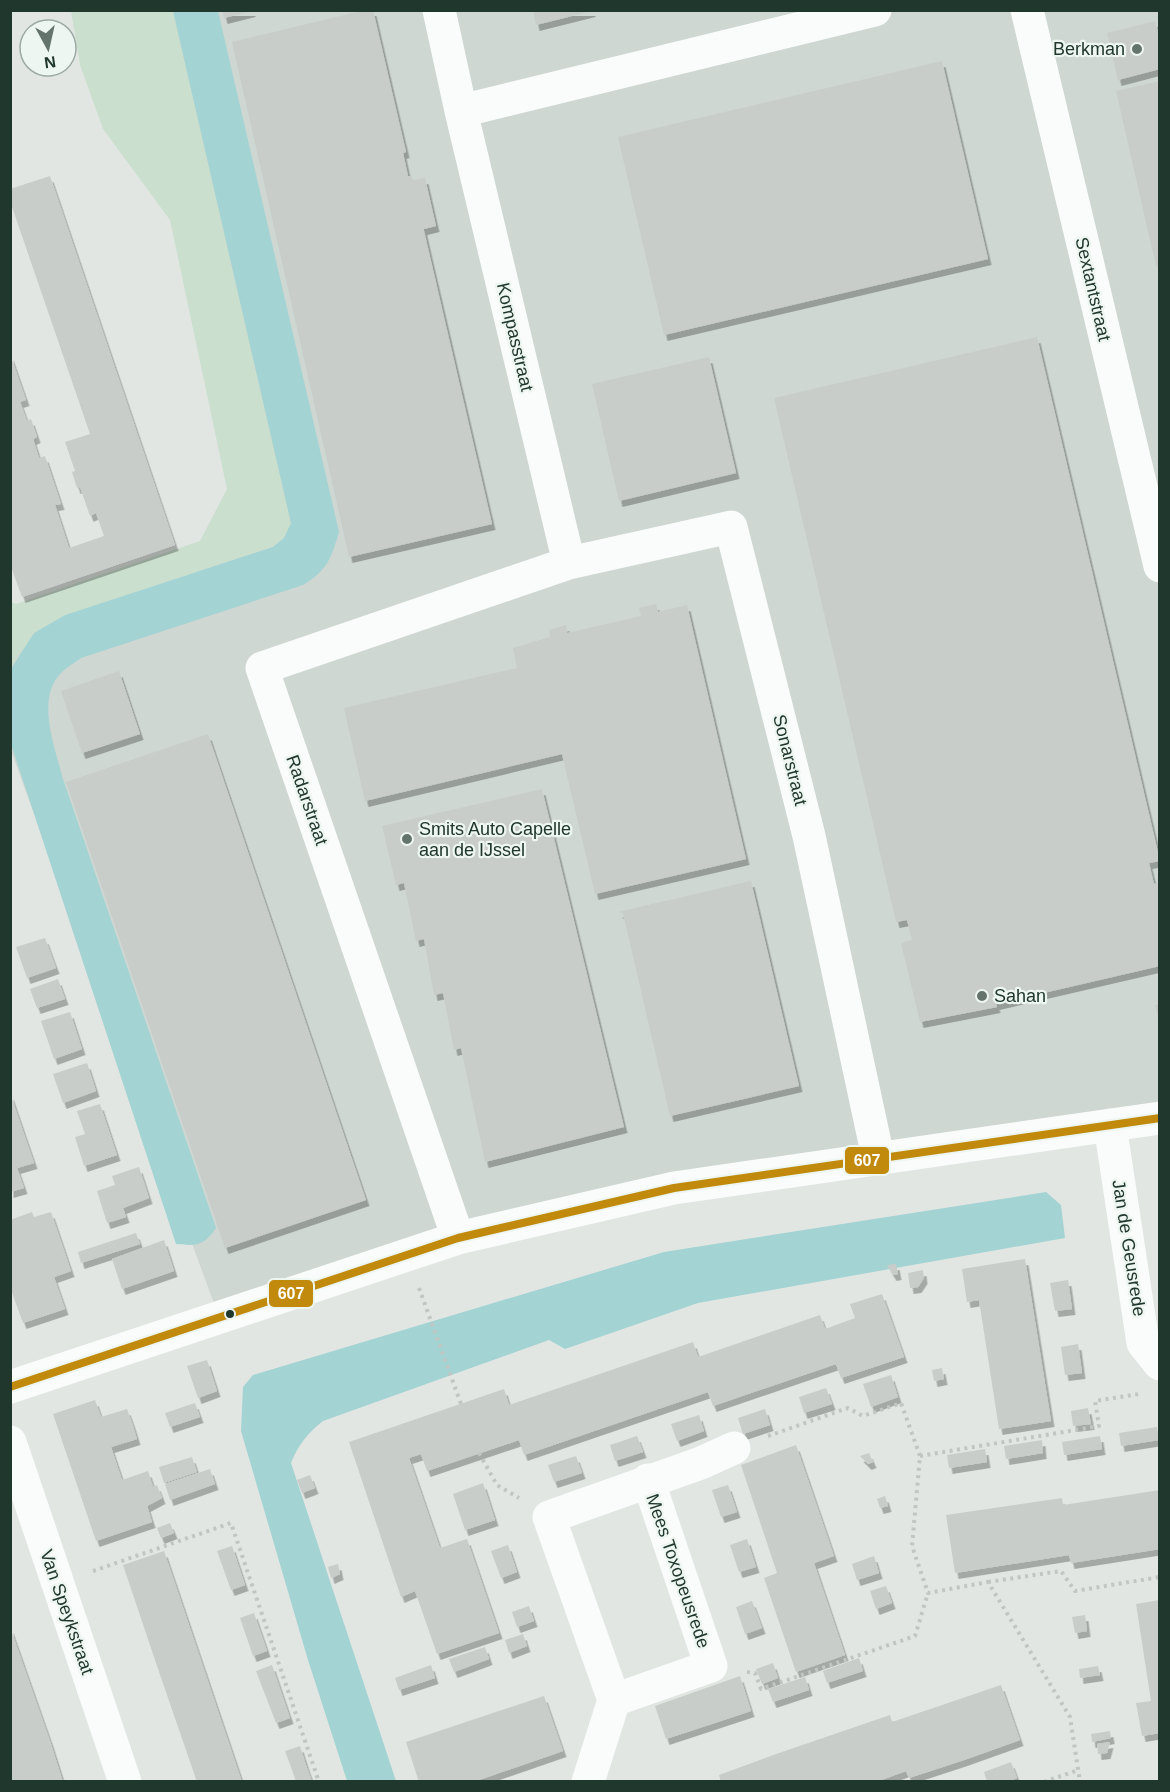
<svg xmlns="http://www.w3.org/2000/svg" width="1170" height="1792" viewBox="0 0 1170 1792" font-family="Helvetica,sans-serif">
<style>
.built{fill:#ced7d2}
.green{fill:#cadfce}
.water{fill:#a3d3d3}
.building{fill:#c8cdca;filter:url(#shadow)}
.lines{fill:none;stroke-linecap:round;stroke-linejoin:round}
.path{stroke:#bfc6c3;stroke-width:4;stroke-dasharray:3 4.5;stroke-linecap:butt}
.minor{stroke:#fafbfb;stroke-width:33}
.bus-1-casing{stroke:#eef6f1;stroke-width:12}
.bus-1{stroke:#c18a0c;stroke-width:8}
.poi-dot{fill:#64746d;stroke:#eef6f1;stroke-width:2}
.bus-dot{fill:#20372e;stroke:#eef6f1;stroke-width:2}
.labels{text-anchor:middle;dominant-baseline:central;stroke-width:4.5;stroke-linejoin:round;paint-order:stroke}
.poi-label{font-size:18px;fill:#20372e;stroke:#eef6f1;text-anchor:start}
.street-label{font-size:18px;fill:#20372e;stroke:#eef6f1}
.line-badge{stroke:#eef6f1;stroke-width:2}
.badge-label{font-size:16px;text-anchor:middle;font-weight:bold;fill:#fff}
</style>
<defs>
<filter id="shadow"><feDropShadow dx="3.5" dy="6" stdDeviation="0" flood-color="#0004"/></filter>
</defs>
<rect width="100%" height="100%" fill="#e1e6e3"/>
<path class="built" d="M117,11H1159V1118L639,1197L219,1317L11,751V644L284,538Z"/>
<path class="green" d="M71,11H173L291,523L284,538L273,547L65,615L19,653L11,669V602L16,604L200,541L227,489L170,220L103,129L80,65Z"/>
<path class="water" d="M173,11H218L339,532C331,558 328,570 303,585L81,658C75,663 67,667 62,672C35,697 55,747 62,776L216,1228C204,1246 196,1246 176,1244L10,741L11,669L34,633L65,615L273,547L284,538L291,523Z
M1046,1192L1061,1205L1065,1238L698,1303L565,1349L549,1340L323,1421C308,1433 298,1445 291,1463L396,1781H347L308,1660L241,1431L243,1387L253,1375L664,1252Z"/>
<path class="building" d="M222,10H252V11L224,18Z
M365,10H373L406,152L403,153L408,176H411L413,180L425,178L436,226L424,229V231L492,524L349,557L232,42Z
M533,10H592V11L536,25Z
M1155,21L1160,39V69L1118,80L1107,33Z
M942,61L988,259L664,335L618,137Z
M1160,81V265L1156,266L1116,91Z
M50,176L175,545L22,597L10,564V354L26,400L20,402L27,421L31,419L37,437L33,439L39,458L45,456L61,504L55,505L69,548L104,536L96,513L90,516L80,487L77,488L72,472L75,471L65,442L90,434L10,201V189Z
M1037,337L1160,861L1149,863L1154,884L1160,882V966L996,1004L997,1007L920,1022L901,943L912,940L907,920L896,922L774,398Z
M709,357L736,473L619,501L592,384Z
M656,604L658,612L687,605L746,859L595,894L562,754L365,801L344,708L517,668L513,648L550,637L549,630L566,625L567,633L641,616L639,608Z
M119,671L140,734L82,753L61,691Z
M208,734L366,1200L225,1248L66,782Z
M542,789L624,1127L485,1162L461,1048L454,1050L443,993L434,995L424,939L416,941L404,883L396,885L382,826Z
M751,881L799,1086L670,1116L623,913L618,912Z
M45,938L56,968L27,978L16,947Z
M58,979L65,999L37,1008L30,989Z
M1160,1004V1021H1159L1155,1005Z
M70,1012L82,1049L54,1059L41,1021Z
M87,1063L96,1091L63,1103L53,1074Z
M10,1093L34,1163L17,1168L24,1188L10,1192Z
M100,1104L117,1155L84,1166L75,1137L85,1134L77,1111Z
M139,1167L149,1198L123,1208L126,1217L107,1223L97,1191L115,1185L112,1176Z
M32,1212L34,1217L51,1212L71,1271L54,1277L65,1309L23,1323L10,1287V1220Z
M136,1233L140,1244L81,1263L78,1252Z
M164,1240L174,1271L122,1289L112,1259Z
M1025,1259L1051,1421L999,1429L979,1300L967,1302L962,1269Z
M896,1264L898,1274L893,1275L887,1265Z
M923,1270L924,1278L918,1287L910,1288L908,1273Z
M1068,1280L1072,1309L1055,1311L1050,1283Z
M882,1294L904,1357L841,1378L836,1364L713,1406L708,1392L524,1455L519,1440L427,1471L421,1454L409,1458L440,1548L467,1539L499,1633L437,1654L415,1591L401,1597L349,1442L504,1389L509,1405L693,1342L698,1357L820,1315L825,1329L855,1318L850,1304Z
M1078,1344L1082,1373L1065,1375L1061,1347Z
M207,1360L217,1391L198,1398L187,1366Z
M942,1368L944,1379L934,1381L932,1370Z
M891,1375L898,1397L871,1407L863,1384Z
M826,1388L832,1404L804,1413L799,1397Z
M95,1400L101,1417L127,1409L132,1423L137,1439L111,1447L122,1480L148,1471L153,1487L157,1485L162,1498L147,1506L152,1522L96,1541L53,1414Z
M195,1403L200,1417L170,1427L165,1413Z
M1088,1408L1091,1424L1073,1426L1071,1411Z
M765,1409L770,1425L743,1434L738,1418Z
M699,1415L704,1431L677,1441L671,1424Z
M1157,1427L1159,1440L1121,1446L1119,1433Z
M637,1436L643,1452L615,1461L610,1445Z
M1100,1436L1102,1449L1064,1455L1062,1442Z
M1042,1440L1043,1453L1006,1459L1004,1446Z
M796,1445L834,1556L814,1563L845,1655L796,1672L764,1578L777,1573L741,1465Z
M985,1449L987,1462L949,1468L947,1455Z
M869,1453L873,1462L868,1464L860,1456Z
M576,1456L582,1473L554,1482L548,1465Z
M192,1457L197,1472L164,1483L159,1467Z
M210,1469L215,1484L170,1500L165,1484Z
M310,1475L315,1488L302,1493L297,1480Z
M483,1483L495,1520L465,1530L453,1494Z
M728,1485L737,1512L721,1517L712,1490Z
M1160,1490V1549L1071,1563L1069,1555L955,1573L946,1515L1062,1498L1063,1505Z
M885,1496L888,1506L880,1508L877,1499Z
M170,1523L174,1533L161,1538L157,1528Z
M747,1539L756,1567L739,1572L730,1545Z
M508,1545L517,1572L501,1578L491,1551Z
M232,1546L245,1585L231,1590L217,1551Z
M164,1551L187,1619L242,1782H197L157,1666L123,1565Z
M874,1556L879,1573L857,1580L852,1564Z
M338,1564L340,1574L331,1578L328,1567Z
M886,1586L892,1603L876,1609L870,1591Z
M1160,1600V1733L1142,1736L1136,1703L1151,1701L1136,1604Z
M752,1601L762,1628L745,1634L736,1607Z
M529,1606L534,1621L517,1627L512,1612Z
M254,1613L267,1651L253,1656L240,1618Z
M1085,1615L1087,1631L1075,1633L1072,1617Z
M10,1627L50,1741L63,1782H10Z
M523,1634L527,1646L509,1653L505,1640Z
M485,1647L489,1659L454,1672L449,1659Z
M859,1658L863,1671L827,1683L823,1671Z
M773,1663L778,1678L762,1684L756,1669Z
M272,1665L290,1718L276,1723L256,1671Z
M431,1665L435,1678L399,1690L395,1678Z
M1098,1666L1100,1675L1080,1678L1079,1669Z
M740,1676L751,1711L666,1739L655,1706Z
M805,1677L809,1690L773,1702L768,1689Z
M1001,1685L1020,1740L964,1760L909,1778L906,1771L876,1782H721L719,1775L779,1753L890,1715L892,1722Z
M544,1696L563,1751L473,1782H419L406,1742Z
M1110,1731L1111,1738L1092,1742L1091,1734Z
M1110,1742L1107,1753L1098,1754L1097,1744Z
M300,1746L306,1765L312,1782H296L292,1770L285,1751Z
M1011,1762L1017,1778L1008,1782H987L984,1772Z"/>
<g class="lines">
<path class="path" d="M419,1288L461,1404
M768,1436L848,1408L863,1416L901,1403L920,1456L912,1546L928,1593L988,1582L1070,1717L1080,1782
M479,1453L497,1485L519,1498
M920,1456L1099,1426L1095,1401L1139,1394
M93,1571L231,1523L319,1782
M988,1582L1061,1571L1075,1591L1160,1577
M747,1672L755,1673L761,1689L915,1636L928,1593
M1044,1782L1078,1770"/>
<path class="minor" d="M439,10L461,111L569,563
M1027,10L1160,566
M461,111L875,10
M1110,1125L1143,1343L1160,1364
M458,1238L262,668L569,563L731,527L809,836L878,1157
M10,1387L458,1238L674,1188L1160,1118
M10,1442L125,1782
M614,1700L711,1666L648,1480
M588,1782L614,1700L549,1517L701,1463L734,1448"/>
<defs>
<path id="bus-1" d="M10,1387L458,1238L674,1188L1160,1118"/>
</defs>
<use href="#bus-1" class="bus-1-casing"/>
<use href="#bus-1" class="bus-1"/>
</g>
<g class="poi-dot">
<circle cx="1137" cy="49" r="6"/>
<circle cx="407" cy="839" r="6"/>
<circle cx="982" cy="996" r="6"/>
</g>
<circle class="bus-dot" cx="230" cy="1314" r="5"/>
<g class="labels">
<g class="poi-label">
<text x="1125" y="49" text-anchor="end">Berkman</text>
<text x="419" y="829">Smits Auto Capelle<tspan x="419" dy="21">aan de IJssel</tspan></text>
<text x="994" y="996">Sahan</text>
</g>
<g class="street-label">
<text transform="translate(1093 289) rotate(77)">Sextantstraat</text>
<text transform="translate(515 337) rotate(77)">Kompasstraat</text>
<text transform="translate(790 760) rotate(76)">Sonarstraat</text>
<text transform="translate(307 800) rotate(71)">Radarstraat</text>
<text transform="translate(1129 1248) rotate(81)">Jan de Geusrede</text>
<text transform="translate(678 1571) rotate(71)">Mees Toxopeusrede</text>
<text transform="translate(67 1612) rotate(71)">Van Speykstraat</text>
</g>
</g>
<g class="line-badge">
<rect x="844" y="1146" width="46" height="29" rx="6" fill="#c18a0c"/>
<rect x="268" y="1279" width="46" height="29" rx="6" fill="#c18a0c"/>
</g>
<g class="badge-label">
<text x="867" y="1166">607</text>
<text x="291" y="1299">607</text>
</g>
<rect width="1170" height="1792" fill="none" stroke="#20372e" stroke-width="24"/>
<g transform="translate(48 48) rotate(172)"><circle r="28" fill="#eef6f1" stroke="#9caaa3" stroke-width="1.5"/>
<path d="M0-4.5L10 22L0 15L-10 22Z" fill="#64746d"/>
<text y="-9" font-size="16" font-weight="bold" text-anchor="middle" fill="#20372e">N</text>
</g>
</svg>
